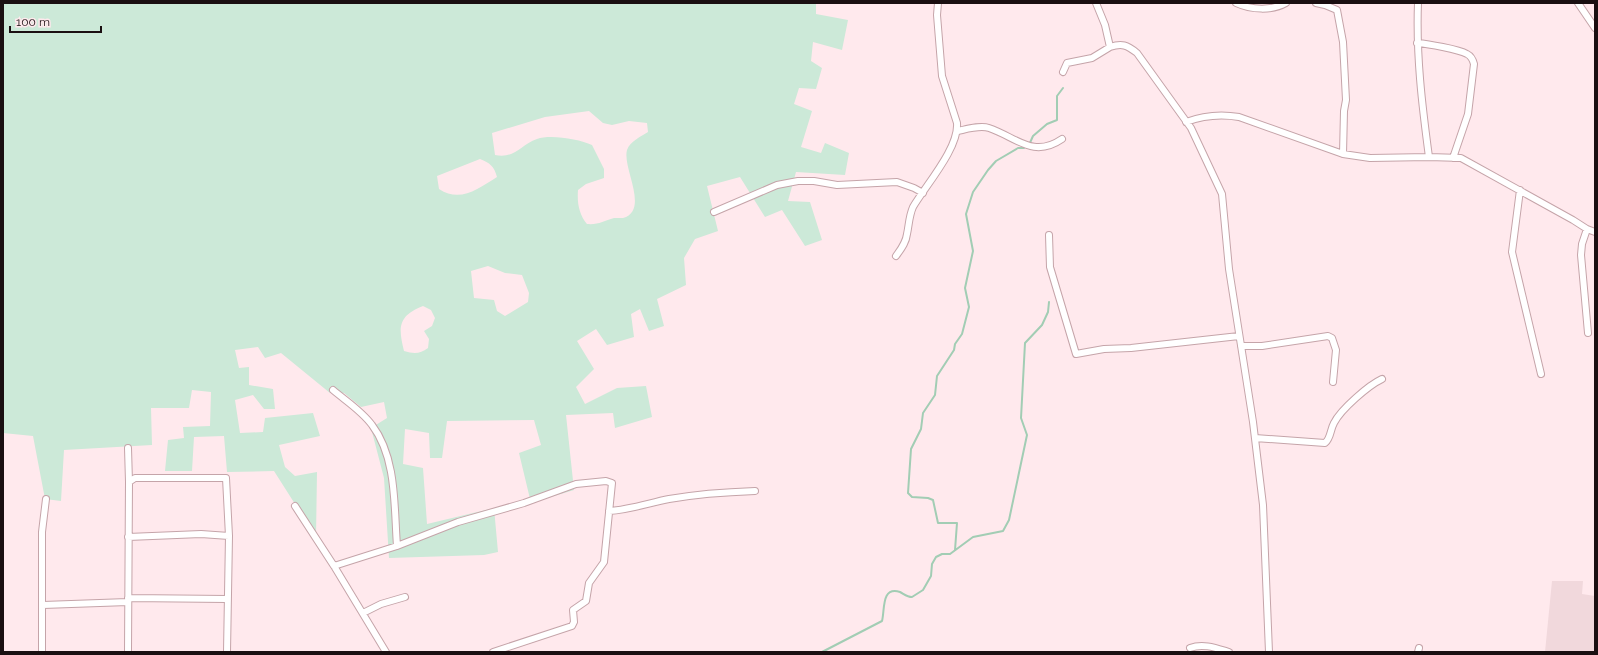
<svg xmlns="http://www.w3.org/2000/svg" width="1598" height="655" viewBox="0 0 1598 655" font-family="Raleway,sans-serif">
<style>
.built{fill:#f1d8dc}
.green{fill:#cce9d8;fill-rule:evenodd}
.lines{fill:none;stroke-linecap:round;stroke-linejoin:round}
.stream{stroke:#a2cdb4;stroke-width:2}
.street-casing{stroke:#c5a4a9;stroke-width:8}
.street{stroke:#fff;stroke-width:6}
</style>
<rect width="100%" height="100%" fill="#ffe9ed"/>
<path class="built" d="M1552,581H1583L1582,594L1595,596V652H1545Z"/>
<path class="green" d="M3,3H816V14L848,20L842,50L813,42L811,61L822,68L816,89L799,88L794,104L812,111L801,147L821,153L825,143L849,153L845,175L796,172L788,201L810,202L822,240L805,246L782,210L765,217L740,177L707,186L718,231L695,239L684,258L686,285L657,299L664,326L649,331L640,309L631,314L634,337L607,345L596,329L577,341L594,369L576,387L585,404L617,388L646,386L652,417L615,428L613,413L566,415L574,490L531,503L519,453L541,445L534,420L447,421L442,458H430L429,433L405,429L403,464L423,468L427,524L494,508L498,552L484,555L389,558L384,478L371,428L387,418L384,402L361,407L344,393H330L281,353L265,358L258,347L235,350L239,368L249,367V385L273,389L275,409H264L253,395L235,400L240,433L263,432L265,418L313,413L320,436L279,445L285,467L295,476L317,472L316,537L274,471L227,472L224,436L194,437L192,471H165L168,440L184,438L183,427L210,426L211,392L192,390L189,408H151L152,445L64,450L61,501L45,499L33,436L3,433ZM589,111L603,123L612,125L629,121L647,123L648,132C642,136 630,141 627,150C622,168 650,210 623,218C620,218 617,218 614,218C604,221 598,225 587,224C579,214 577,203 578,190L586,184L604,178V169L592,145C579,139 550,134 537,139C520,145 515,159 495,155L492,133L545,117ZM480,159C490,163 494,166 497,177C478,189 460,203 439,189L437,176ZM488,266L505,273L522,275L529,293L528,302L505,316L497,311L494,300L474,298L471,271ZM423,306L431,310L435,318L432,326L424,331L429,339L428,348C420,354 414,354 404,351C398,327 398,316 423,306Z"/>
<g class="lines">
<path class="stream" d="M1029,145L1033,136L1047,124L1057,120V96L1063,88
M955,550L957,523H938L933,500L928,498L912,497L908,493L911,449L921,429L923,413L935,395L937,376L954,350L955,344L962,334L969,307L965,288L973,251L966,214L973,192L988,170L996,161L1018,148H1024
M822,652L882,621C885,610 881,586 900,592C904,594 907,597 912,597L923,590L931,576L932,564L936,557L942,554H950L973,537L1003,531L1009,520L1027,435L1021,418L1025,343L1042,325L1048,312L1049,302"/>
<defs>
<path id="street" d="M1096,3L1105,25L1110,47C1122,43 1127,45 1137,53L1191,128L1222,194L1229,269L1253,422L1263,505L1269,652
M1236,3C1251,10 1272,11 1286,3
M1316,3L1325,5L1337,10L1343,42L1346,100L1344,111L1343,154
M1418,3C1416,55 1422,105 1429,157
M1578,3L1595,28
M1417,43C1428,44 1458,49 1467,54C1471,56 1473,60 1474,64L1468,114L1453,158
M1063,72L1067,63L1092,58L1110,47
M1186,122C1202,116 1222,114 1239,117L1343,154L1370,158L1429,157L1461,158L1573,220L1587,229L1595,232
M958,131C967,129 980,125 989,128C1016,137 1033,159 1062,139
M1520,190L1512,252L1541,374
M714,212L777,185L798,181H814L837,185L897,182L914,188L923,193
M1587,229L1582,244L1581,255L1588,333
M1049,235L1050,267L1076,354L1104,349L1131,348L1239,336
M896,256C901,249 906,243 907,234C909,225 909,216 913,207C926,185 959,148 957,123L942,76L937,15L938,3
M1241,346H1262L1328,336L1332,338L1336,350L1333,382
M333,390C346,401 362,411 372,425C397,458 394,507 397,546
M1255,438L1325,443C1331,438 1330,430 1334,423C1341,409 1369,385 1382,379
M128,448L129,482
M295,506L334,566L386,652
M609,511C629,510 649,503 669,499C698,494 726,492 755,491
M128,537L201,534L229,536L227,652
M334,566L397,546L458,522L524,503L576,484L606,481L612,483L604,562L589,583L586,601L573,610L574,622L572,626L493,652
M128,598L227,599
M43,605L128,602
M363,613L381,604L405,597
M1190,648C1203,643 1216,648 1229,652
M42,652V532L46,499
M128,652L129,482L135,478H226L229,536
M1418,652L1419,648"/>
</defs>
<use href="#street" class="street-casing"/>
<use href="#street" class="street"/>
</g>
<rect width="1598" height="655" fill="none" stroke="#1a0f11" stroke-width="8"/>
<path d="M10 26v6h91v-6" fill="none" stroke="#1a0f11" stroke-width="2"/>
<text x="16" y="26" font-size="12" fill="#1a0f11" stroke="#ffe9ed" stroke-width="3" paint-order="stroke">100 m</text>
</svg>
